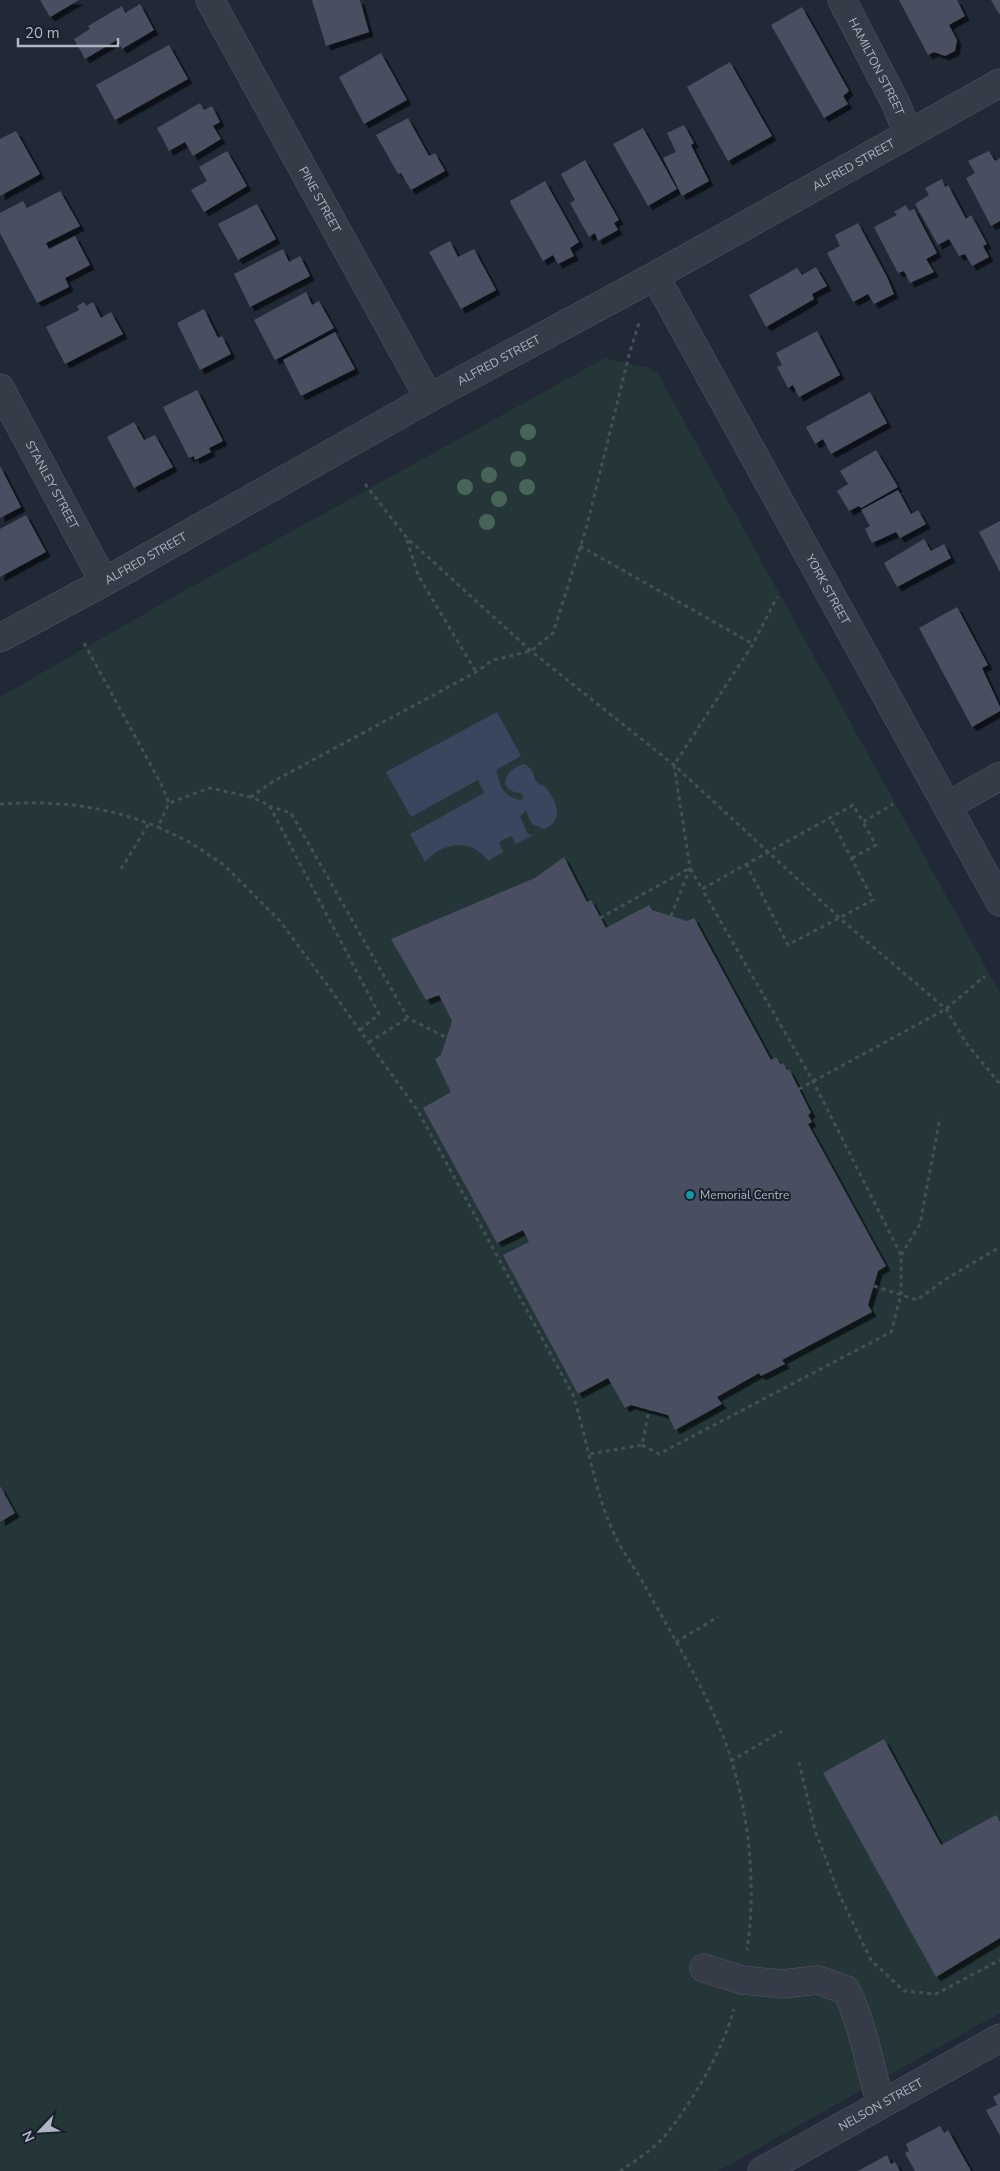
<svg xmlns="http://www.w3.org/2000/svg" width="1000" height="2171" viewBox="0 0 1000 2171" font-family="'Nunito Sans',sans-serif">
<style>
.green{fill:#243638}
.water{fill:#38465e}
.building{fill:#485060;filter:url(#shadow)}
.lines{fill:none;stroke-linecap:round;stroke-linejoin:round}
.minor-casing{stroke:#525964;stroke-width:29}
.path{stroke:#415154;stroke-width:3;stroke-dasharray:4 4;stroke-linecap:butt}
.minor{stroke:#353b47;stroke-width:28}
.tree{fill:#486358}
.culture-dot{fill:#0f9aa8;stroke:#1a202b;stroke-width:2}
.labels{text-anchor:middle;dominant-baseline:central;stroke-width:4;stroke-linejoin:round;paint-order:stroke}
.street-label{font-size:12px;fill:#afb6c3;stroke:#1a202b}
.poi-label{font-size:12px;fill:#afb6c3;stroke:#1a202b;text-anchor:start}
</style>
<defs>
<filter id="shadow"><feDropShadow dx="4.5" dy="4.5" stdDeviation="0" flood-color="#0009"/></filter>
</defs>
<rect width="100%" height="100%" fill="#212936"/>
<path class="green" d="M605,358L649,368L658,374L1000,993V2013L718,2171H0V697L177,595Z"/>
<path class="water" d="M497,712L521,756L496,770C501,787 502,796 520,800L524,798L521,793C496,791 504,769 524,764C537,771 531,775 538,783C540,785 543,785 545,787C557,800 565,821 544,829L532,824L526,811L520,816L528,834L533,835L516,844L511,836L499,842L503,852L488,861C471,837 443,842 425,862L410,834L484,793L478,780L411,817L386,772Z"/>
<path class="building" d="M40,0H79L50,17Z
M312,0H360L369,32L326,46Z
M899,0H957L965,16L949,25L957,40L955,51L945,56L934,52L928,55Z
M991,0H1000V13L999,14Z
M140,4L154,30L122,49L117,40L85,59L74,39L90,29L88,26L122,6L125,13Z
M802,7L849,91L843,96L848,104L824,118L771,25Z
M169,45L188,79L115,120L96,85Z
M381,53L407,100L364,124L339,77Z
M730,62L772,136L728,161L687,87Z
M200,103L204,110L212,106L220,122L213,126L221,139L193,156L185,142L169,151L157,128Z
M408,118L429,156L435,153L445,171L411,190L401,173L398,174L376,135Z
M684,125L694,143L691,145L709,181L682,196L663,158L676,152L667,133Z
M643,128L677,189L648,206L613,144Z
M16,131L40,174L0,196V139Z
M227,151L247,186L204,212L191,190L207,181L199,167Z
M989,151L995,161L1000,158V221L991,226L966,178L975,173L968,161Z
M585,160L619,220L614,223L618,230L598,241L595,233L589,237L570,203L575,200L561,174Z
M942,179L945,187L948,185L966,219L971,215L987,244L983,246L989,257L972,266L965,254L959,256L949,239L938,245L915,204L929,195L925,188Z
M545,181L579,242L570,248L574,256L558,264L553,255L543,261L511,204L510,201Z
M60,191L80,226L46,243L49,249L75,236L90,265L65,278L69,287L37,303L0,233V213L23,201L27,208Z
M257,204L276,239L238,260L218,224Z
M906,205L909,211L914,209L937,253L926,259L934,272L910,283L904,271L898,273L874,227L897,215L894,212Z
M858,223L887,277L894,294L874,304L868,294L853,302L827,253L840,246L835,235Z
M450,241L458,257L474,249L496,290L461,309L429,252Z
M283,249L289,262L300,256L310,276L250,307L234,274Z
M816,267L827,286L812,294L814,299L766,327L749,295L797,268L802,275Z
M306,292L312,305L319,301L334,328L275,360L254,320Z
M84,302L86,306L93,302L101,318L111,312L123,334L65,364L46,327L79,310L77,306Z
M204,309L218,338L222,336L231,354L200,370L177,323Z
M817,331L840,375L799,397L793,385L788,388L777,367L782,365L776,353Z
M335,332L355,369L301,396L283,360Z
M197,390L223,441L209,448L211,452L195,460L194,456L189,458L163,407Z
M870,392L887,423L831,454L823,439L815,444L806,427Z
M134,422L144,440L155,435L173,467L134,488L107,437Z
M876,450L898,487L861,508L859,506L849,511L837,491L848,484L840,471Z
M0,466L21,507L0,518Z
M898,490L911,514L918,510L926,524L900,538L896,532L872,543L865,529L870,526L861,510Z
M26,515L46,552L0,577V529Z
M1000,521V572L979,532Z
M924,539L931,551L944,544L951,558L897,587L884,563Z
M957,607L988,665L982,668L1000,707V711L972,727L919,628Z
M564,857L587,902L591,900L606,928L649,905L652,910L687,921L694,918L771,1060L776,1057L780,1064L783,1063L787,1070L789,1069L811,1113L808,1115L812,1122L808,1124L886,1266L878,1271L868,1305L872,1312L782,1360L785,1364L761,1376L759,1373L717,1397L722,1404L675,1430L668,1415L631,1405L625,1408L608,1378L578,1394L503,1255L529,1242L523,1230L497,1243L423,1108L451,1092L435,1059L441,1055L452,1021L439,995L426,1000L391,939L535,878Z
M0,1486L15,1513L0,1522Z
M884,1739L941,1845L996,1815L1000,1822V1938L936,1977L823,1773Z
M1000,2093V2136L986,2110L997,2105L993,2097Z
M940,2126L944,2133L948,2130L971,2171H915L905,2153L909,2151L906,2144Z
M887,2155L891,2164L895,2162L900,2171H858Z"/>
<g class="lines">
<defs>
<g id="minor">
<path id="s1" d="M210,0L429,398"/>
<path id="s2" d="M842,0L896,104L908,134"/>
<path id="s3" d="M655,276L1000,902"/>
<path id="s4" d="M0,388L104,582"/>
<path id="s5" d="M0,638L104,582L429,398L655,276L1000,83"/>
<path d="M947,806L1000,776"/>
<path d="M704,1968L742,1980L782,1984L818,1980L846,1990C864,2026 869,2066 881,2104"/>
<path id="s6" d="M762,2171L1000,2038"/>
</g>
</defs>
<use href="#minor" class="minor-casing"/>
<path class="path" d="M365,484L407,538L531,651L674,765L844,922L946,1009L967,1044L1000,1084
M407,540L418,575L476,672
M580,546L753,644
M84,643L160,782L169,803
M251,797L210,788L169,803L158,827L191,843L224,865L280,921L320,975L418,1111L573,1395C588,1441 594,1492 615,1536C624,1554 637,1571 646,1588C671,1633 699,1679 719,1726C747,1792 758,1879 747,1950
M0,804C56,800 106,806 158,827
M269,806L291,813L408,1018L447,1038
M852,858L876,845L863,822
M746,864L788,945L873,900L830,817
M121,869L149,823
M671,916L690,868L674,765L753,644L777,597
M600,918L690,868L702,889L853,805L863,822L893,804
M360,1030L379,1014L269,805L251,797L272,782L476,672L493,660L531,651L553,633L586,529L630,351L640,320
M369,1042L408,1018
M799,1089L946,1009L985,976
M901,1255L920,1224L940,1118
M874,1286L917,1300L946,1279L1000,1247
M642,1445L659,1454L891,1332L901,1295V1255L813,1081L702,889
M590,1454L642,1445L649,1410
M676,1642L718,1617
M731,1761L782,1731
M799,1762L815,1830L839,1894L871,1960L904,1991L936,1994L1000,1960
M620,2171C635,2161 651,2151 663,2138C691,2105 723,2050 734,2009"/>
<use href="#minor" class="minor"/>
</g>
<g class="tree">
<circle cx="528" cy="432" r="8"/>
<circle cx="518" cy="459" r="8"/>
<circle cx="489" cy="475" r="8"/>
<circle cx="465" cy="487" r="8"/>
<circle cx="527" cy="487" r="8"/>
<circle cx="499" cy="499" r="8"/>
<circle cx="487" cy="522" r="8"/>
</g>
<circle class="culture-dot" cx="690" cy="1195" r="5"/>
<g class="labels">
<g class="street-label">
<text stroke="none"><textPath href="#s2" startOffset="75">HAMILTON STREET</textPath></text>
<text stroke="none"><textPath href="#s5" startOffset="976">ALFRED STREET</textPath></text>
<text stroke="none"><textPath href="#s1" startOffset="228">PINE STREET</textPath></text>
<text stroke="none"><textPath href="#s5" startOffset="571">ALFRED STREET</textPath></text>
<text stroke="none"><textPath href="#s4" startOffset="110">STANLEY STREET</textPath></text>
<text stroke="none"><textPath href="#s5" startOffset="166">ALFRED STREET</textPath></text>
<text stroke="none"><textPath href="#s3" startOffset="358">YORK STREET</textPath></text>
<text stroke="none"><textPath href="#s6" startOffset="136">NELSON STREET</textPath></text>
</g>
<g class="poi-label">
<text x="700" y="1195">Memorial Centre</text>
</g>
</g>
<g transform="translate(40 2131) rotate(245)" stroke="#1a202b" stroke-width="4" paint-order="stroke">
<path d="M0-4L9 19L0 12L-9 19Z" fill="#afb6c3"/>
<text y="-8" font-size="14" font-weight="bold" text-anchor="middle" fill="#afb6c3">N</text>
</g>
<path d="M18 38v8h100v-8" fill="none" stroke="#afb6c3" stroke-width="2.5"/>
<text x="25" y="38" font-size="15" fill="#afb6c3" stroke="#1a202b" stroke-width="4" paint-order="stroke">20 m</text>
</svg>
